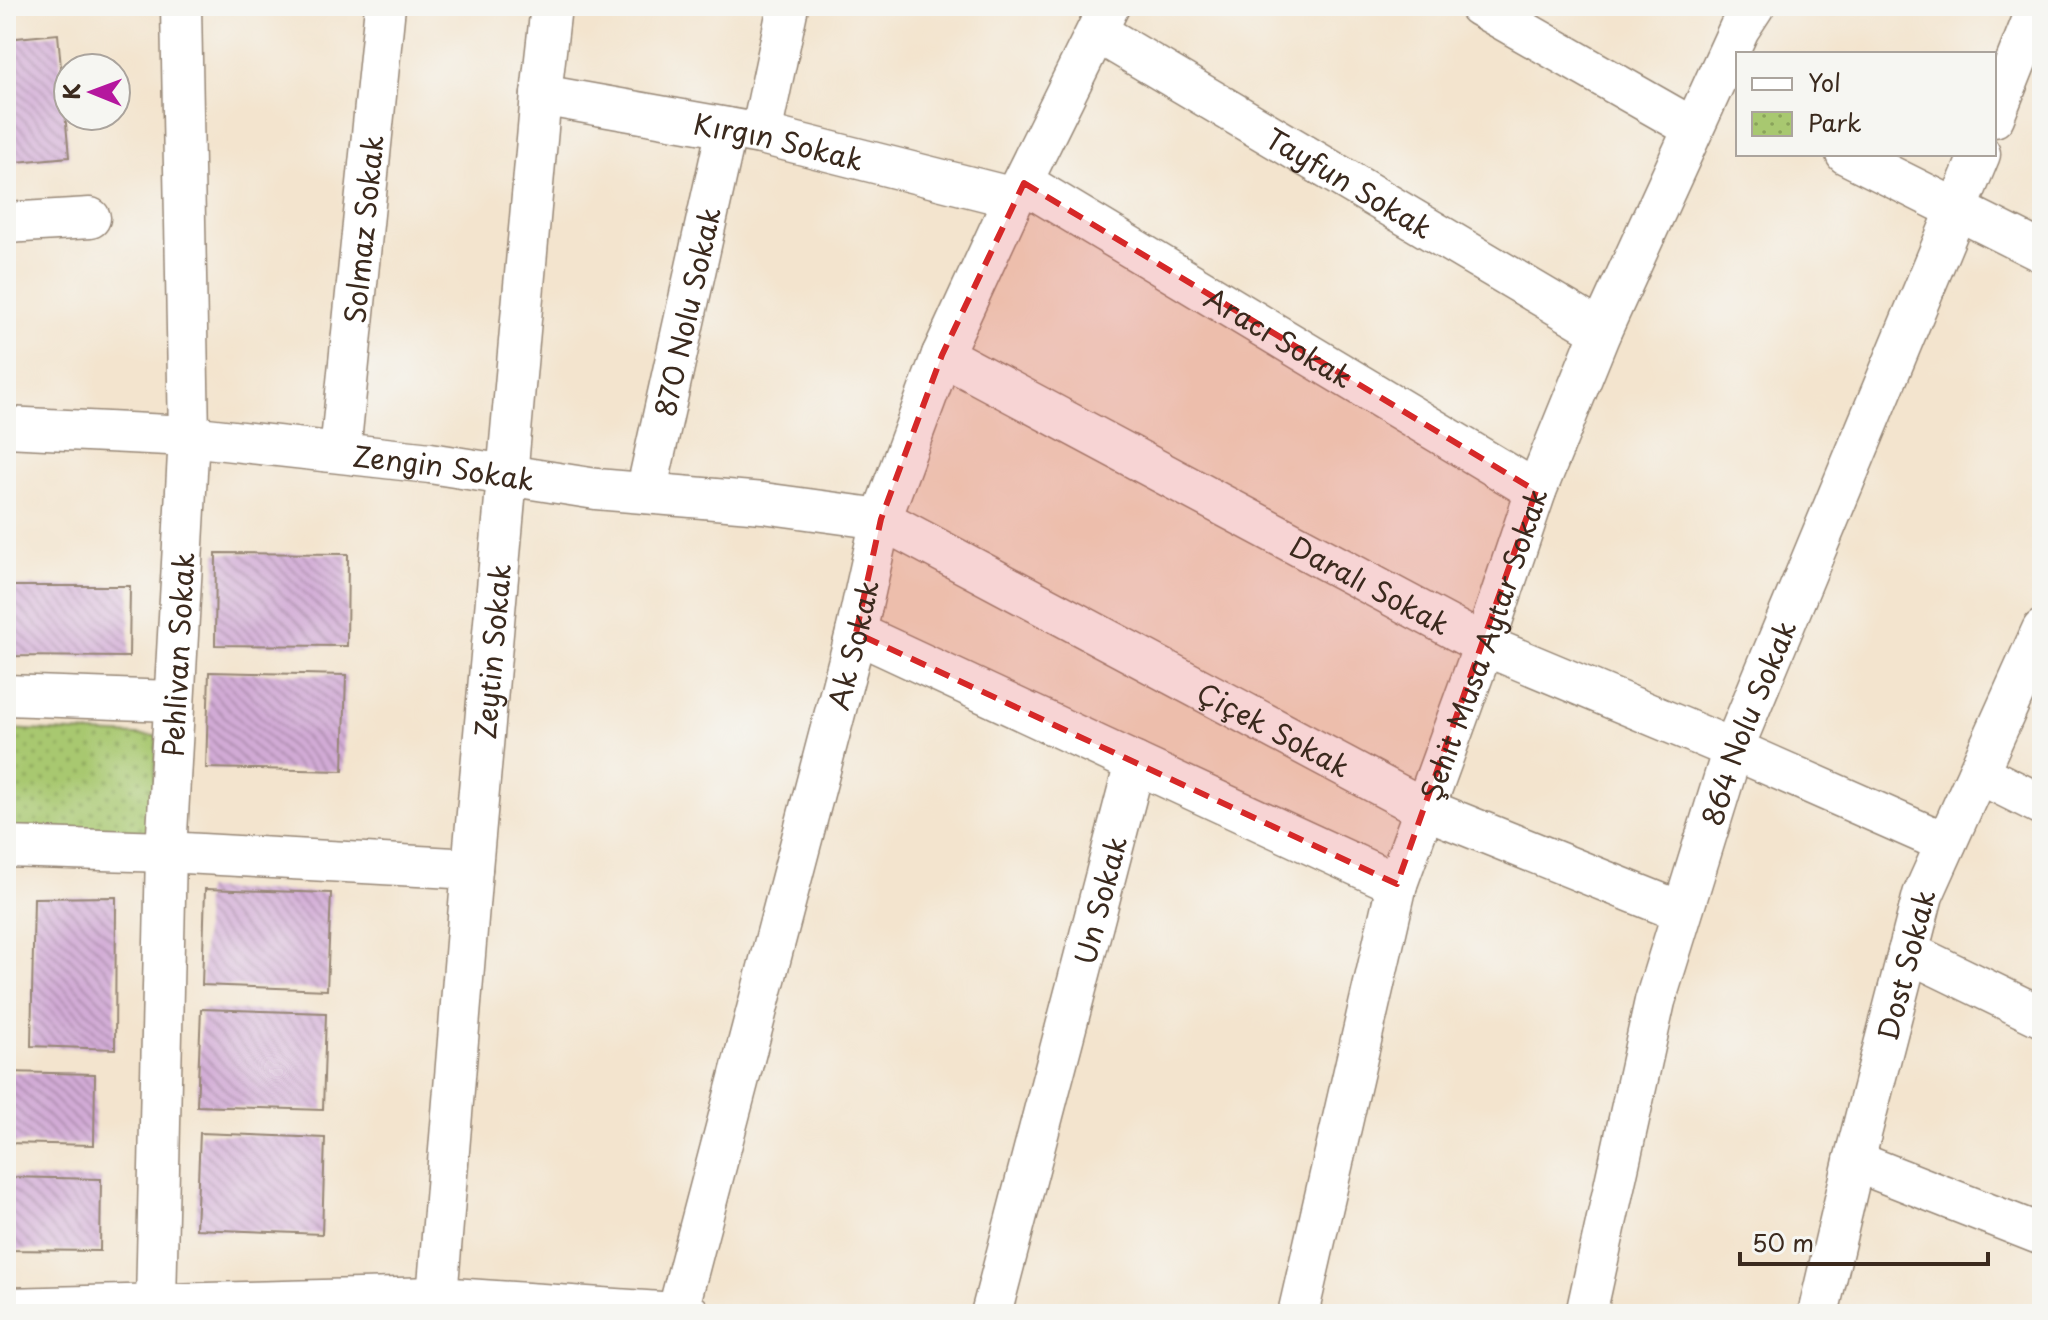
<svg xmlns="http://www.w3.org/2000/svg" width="2048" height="1320" viewBox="0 0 2048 1320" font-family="'Playpen Sans',sans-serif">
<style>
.park{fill:url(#park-dots);stroke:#727947;stroke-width:2}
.building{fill:url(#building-back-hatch)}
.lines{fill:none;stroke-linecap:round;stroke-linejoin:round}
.street-casing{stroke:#978776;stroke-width:43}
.street{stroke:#fff;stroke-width:40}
.marked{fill:#d62828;fill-opacity:0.2;stroke:#d62828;stroke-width:6;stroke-dasharray:16 10;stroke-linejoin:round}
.labels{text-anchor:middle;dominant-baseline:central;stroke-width:8;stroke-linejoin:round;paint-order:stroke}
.street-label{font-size:28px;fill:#3b2a1e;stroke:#f6f6f2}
</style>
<defs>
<pattern id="park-dots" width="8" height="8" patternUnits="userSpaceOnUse" patternTransform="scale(2)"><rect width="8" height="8" fill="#a8c870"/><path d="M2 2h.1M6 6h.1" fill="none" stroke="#8aa35b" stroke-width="1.8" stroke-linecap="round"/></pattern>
<pattern id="building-back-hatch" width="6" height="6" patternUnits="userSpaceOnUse" patternTransform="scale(2)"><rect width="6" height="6" fill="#d2abd6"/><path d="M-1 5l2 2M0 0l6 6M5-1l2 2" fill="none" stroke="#ac8bad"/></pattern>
</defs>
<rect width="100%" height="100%" fill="#f6f6f2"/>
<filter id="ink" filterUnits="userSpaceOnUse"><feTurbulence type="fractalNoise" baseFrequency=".0125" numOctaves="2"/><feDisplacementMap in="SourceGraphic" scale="16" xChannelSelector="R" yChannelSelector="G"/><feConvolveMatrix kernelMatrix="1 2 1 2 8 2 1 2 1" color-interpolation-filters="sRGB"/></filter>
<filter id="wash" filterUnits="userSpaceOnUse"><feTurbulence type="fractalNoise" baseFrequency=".006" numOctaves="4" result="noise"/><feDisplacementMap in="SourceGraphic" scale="32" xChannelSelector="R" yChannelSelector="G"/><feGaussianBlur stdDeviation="1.8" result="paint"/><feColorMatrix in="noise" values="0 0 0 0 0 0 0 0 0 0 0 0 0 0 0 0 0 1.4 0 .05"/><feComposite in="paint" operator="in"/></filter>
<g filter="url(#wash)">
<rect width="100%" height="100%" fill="#f3e4ce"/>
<path class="park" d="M6,729L157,736L152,840L6,834Z"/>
<g id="blocks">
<path class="building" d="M58,34L69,157L6,163V39Z
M216,553L348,554L347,646L215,645Z
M6,586H130L129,657L6,656Z
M209,672L346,675L343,771L206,768Z
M205,889L331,893L327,990L202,985Z
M6,894H9V930H6Z
M116,897L115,1049L31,1046L34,898Z
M201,1009L326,1013L323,1110L197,1106Z
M6,1072L95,1074L94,1145L6,1143Z
M200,1133L325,1138L322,1234L196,1229Z
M6,1177L101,1179L100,1251L6,1250Z"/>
</g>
</g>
<g filter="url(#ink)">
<use href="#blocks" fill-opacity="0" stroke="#978776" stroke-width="2"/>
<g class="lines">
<defs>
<g id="street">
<path d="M1479,6L1693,128"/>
<path id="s1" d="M1097,32L1601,331"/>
<path id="s2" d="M541,95L761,134L1014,198"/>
<path d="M1994,117L2038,6"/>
<path d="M761,134L788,6"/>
<path d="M1846,154L2042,252"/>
<path id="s3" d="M1024,183L1536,491"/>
<path d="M6,223L90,218"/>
<path id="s4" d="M942,355L1484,645L1733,749L1946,843"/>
<path id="s5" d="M6,427L189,436L430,463L596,489L763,503L881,519L1423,808L1682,912"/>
<path id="s6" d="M340,452L385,6"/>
<path id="s7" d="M646,493L727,128"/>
<path d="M856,633L1135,763"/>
<path d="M6,695L172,701"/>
<path d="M1978,773L2042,805"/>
<path d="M6,847L166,852L472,869"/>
<path d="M1908,952L2042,1017"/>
<path d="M1854,1161L2042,1235"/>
<path id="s8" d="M437,1297L472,869L541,95L551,6"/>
<path id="s9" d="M156,1304L166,852L189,436L181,6"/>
<path d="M6,1308L437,1297L690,1314"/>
<path id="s10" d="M677,1314L856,633L881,519L942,355L1014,198L1109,6"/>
<path id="s11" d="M991,1314L1135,763L1397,884"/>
<path id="s12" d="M1298,1314L1397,884L1484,645L1536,491L1601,331L1739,29L1754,6"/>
<path id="s13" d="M1586,1314L1655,1001L1733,749L1980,154"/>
<path id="s14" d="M1818,1314L1854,1161L1923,895L2042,630"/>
</g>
</defs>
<use href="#street" class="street-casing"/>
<use href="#street" class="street"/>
</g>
</g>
<path class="marked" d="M1024,183L1536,491L1397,884L856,633L881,519L942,355Z"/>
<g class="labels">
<g class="street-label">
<text stroke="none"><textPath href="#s2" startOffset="242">Kırgın Sokak</textPath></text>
<text stroke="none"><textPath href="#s1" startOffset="294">Tayfun Sokak</textPath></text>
<text stroke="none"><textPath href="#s6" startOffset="224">Solmaz Sokak</textPath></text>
<text stroke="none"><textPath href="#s7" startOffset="186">870 Nolu Sokak</textPath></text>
<text stroke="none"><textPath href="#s3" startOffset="298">Aracı Sokak</textPath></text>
<text stroke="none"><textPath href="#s5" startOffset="440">Zengin Sokak</textPath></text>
<text stroke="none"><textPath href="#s4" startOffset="486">Daralı Sokak</textPath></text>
<text stroke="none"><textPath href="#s10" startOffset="692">Ak Sokak</textPath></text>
<text stroke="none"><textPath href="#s12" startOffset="696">Şehit Musa Aytar Sokak</textPath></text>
<text stroke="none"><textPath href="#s8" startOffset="648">Zeytin Sokak</textPath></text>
<text stroke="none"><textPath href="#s9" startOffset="650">Pehlivan Sokak</textPath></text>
<text stroke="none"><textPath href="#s13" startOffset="614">864 Nolu Sokak</textPath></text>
<text stroke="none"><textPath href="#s5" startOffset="1326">Çiçek Sokak</textPath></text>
<text stroke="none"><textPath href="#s11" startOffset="428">Un Sokak</textPath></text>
<text stroke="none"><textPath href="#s14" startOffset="360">Dost Sokak</textPath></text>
</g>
</g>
<rect width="2048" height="1320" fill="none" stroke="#f6f6f2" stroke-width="32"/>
<rect x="1736" y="52" width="260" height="104" fill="#f6f6f2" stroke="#aba49d" stroke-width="2"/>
<rect x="1752" y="78" width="40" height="12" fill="#ffffff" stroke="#aba49d" stroke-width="2"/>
<text x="1808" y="92" font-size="24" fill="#3b2a1e">Yol</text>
<rect x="1752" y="112" width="40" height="24" fill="url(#park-dots)" stroke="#aba49d" stroke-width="2"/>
<text x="1808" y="132" font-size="24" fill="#3b2a1e">Park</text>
<g transform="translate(92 92) rotate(271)"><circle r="38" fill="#f6f6f2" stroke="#aba49d" stroke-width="2"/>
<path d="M0-6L14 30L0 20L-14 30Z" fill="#b5179e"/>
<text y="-12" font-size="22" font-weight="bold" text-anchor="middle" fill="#3b2a1e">K</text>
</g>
<path d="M1740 1252v12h248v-12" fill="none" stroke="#3b2a1e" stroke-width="4"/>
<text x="1752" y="1252" font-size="24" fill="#3b2a1e" stroke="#f6f6f2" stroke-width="6" paint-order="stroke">50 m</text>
</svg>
